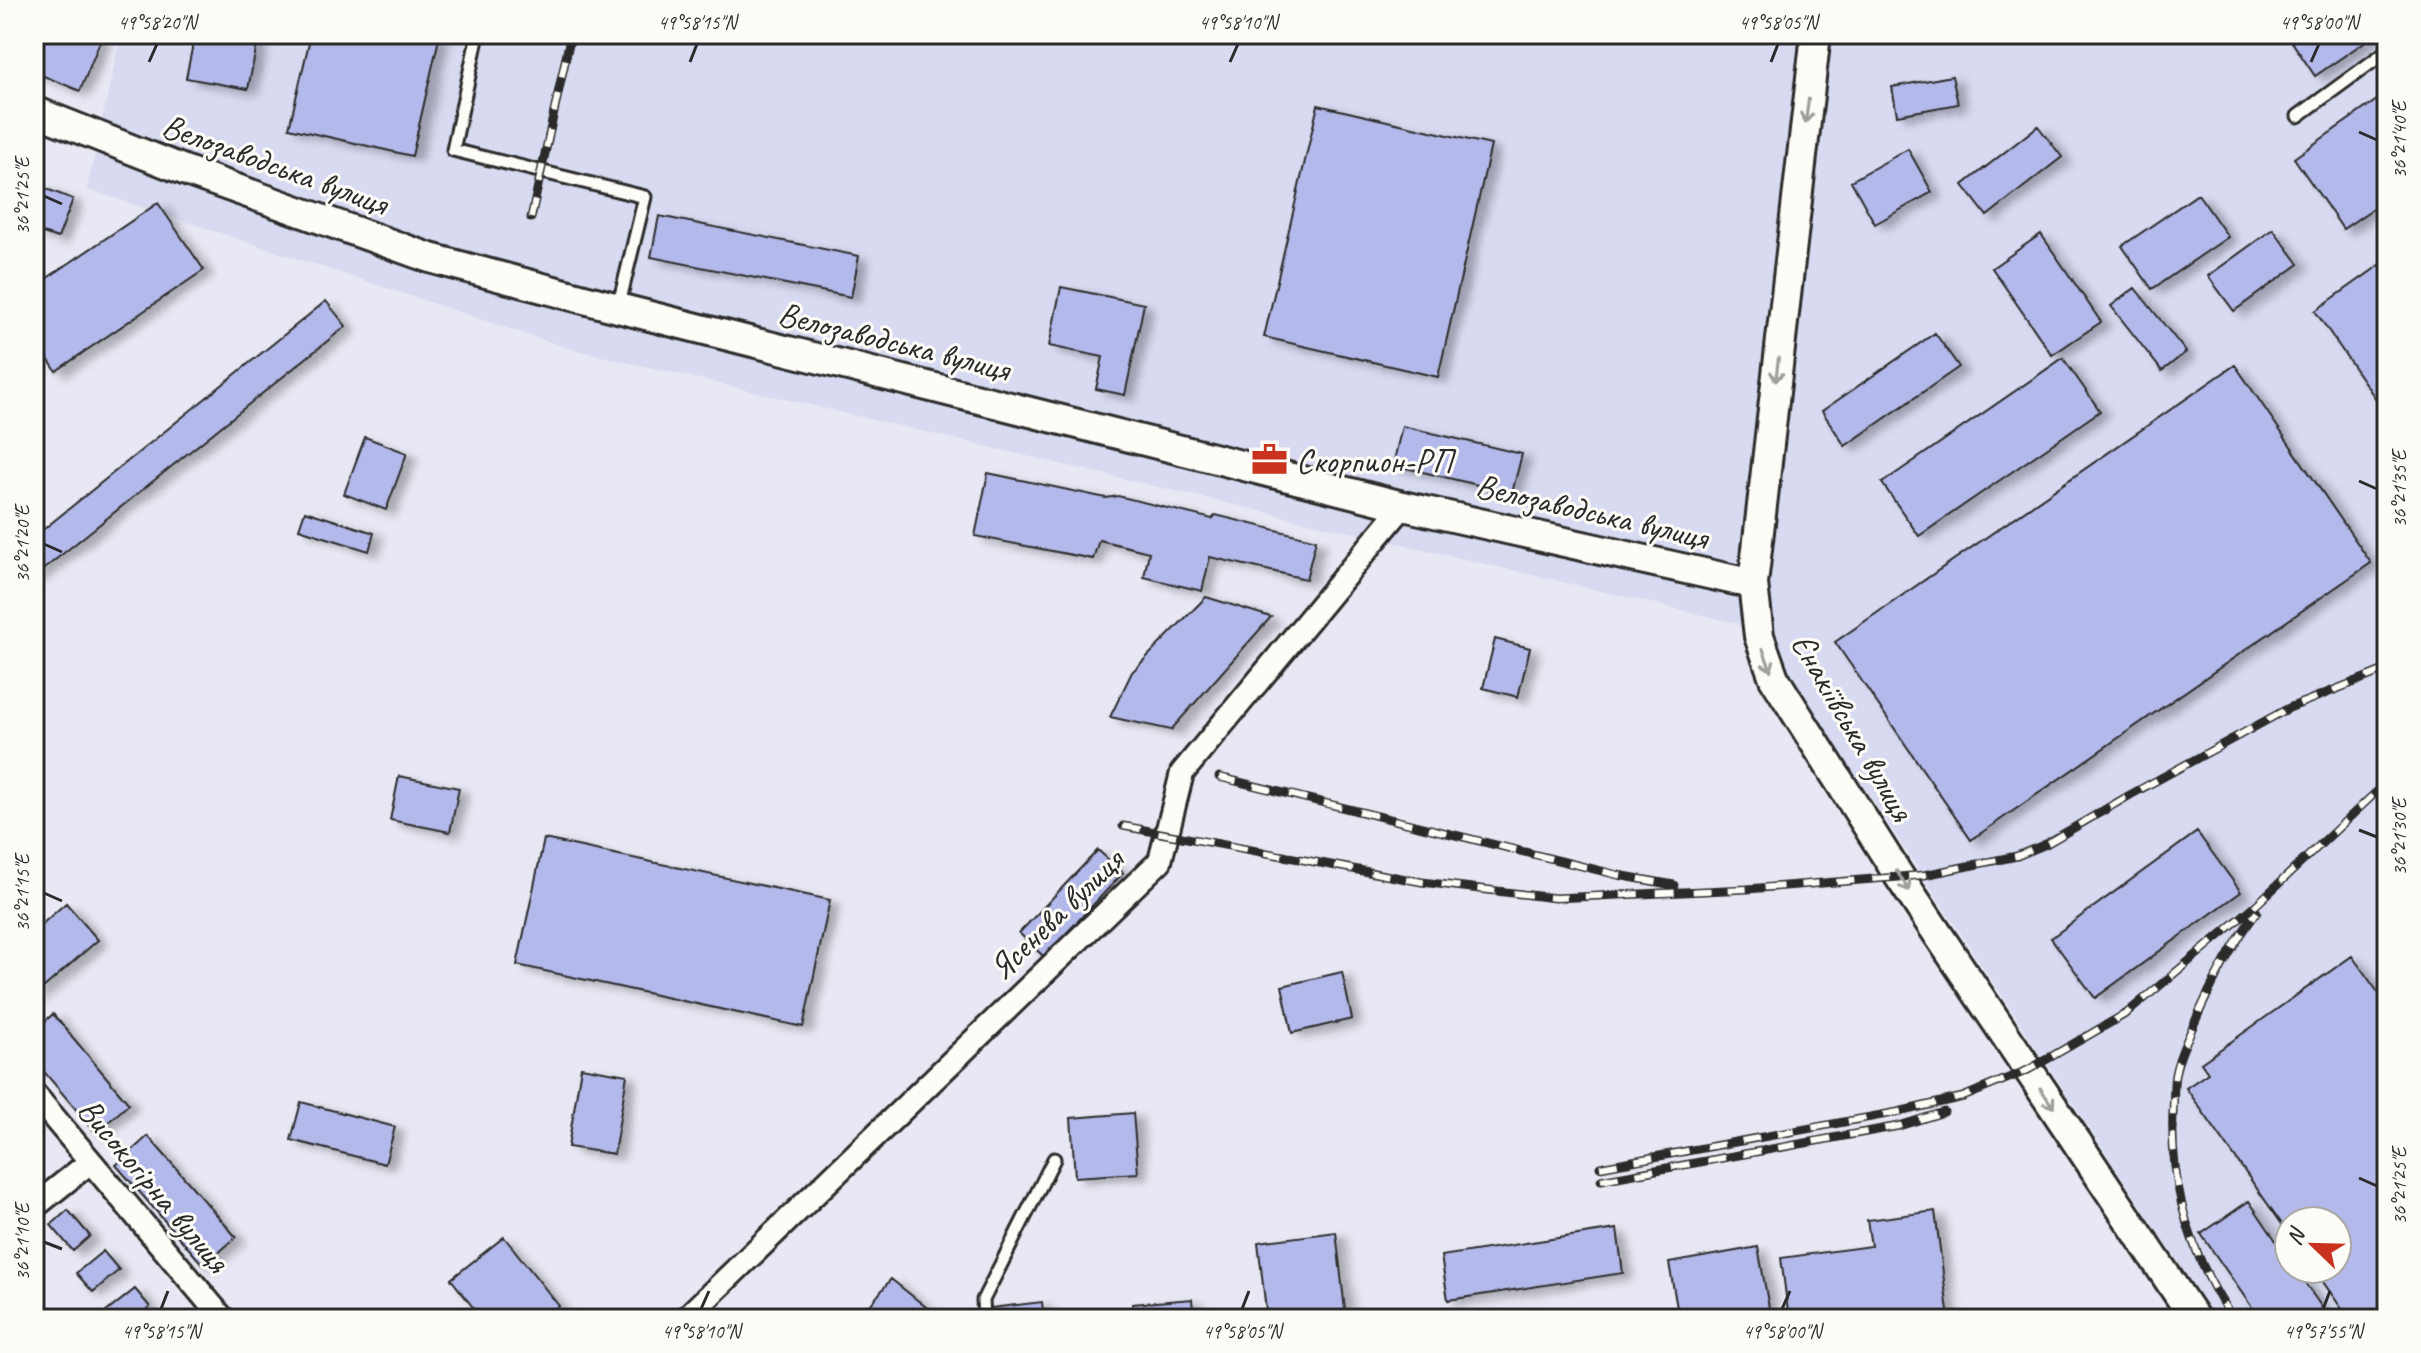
<svg xmlns="http://www.w3.org/2000/svg" width="2421" height="1353" viewBox="0 0 2421 1353" font-family="Caveat,sans-serif">
<style>
.built{fill:#d7daf0;fill-rule:evenodd}
.building{fill:#b3b9ea;stroke:#2b2b2b;stroke-width:2;filter:url(#shadow)}
.lines{fill:none;stroke-linecap:round;stroke-linejoin:round}
.service-casing{stroke:#2b2b2b;stroke-width:17}
.minor-casing{stroke:#2b2b2b;stroke-width:28}
.tertiary-casing{stroke:#2b2b2b;stroke-width:34}
.service{stroke:#fdfcf7;stroke-width:11}
.minor{stroke:#fdfcf7;stroke-width:22}
.tertiary{stroke:#fdfcf7;stroke-width:28}
.rail-casing{stroke:#2b2b2b;stroke-width:9}
.rail{stroke:#fdfcf7;stroke-width:6;stroke-dasharray:18;stroke-linecap:butt}
.oneway{stroke:#9e9e9b}
.ticks{fill:none;stroke:#2b2b2b;stroke-width:3}
.labels{text-anchor:middle;dominant-baseline:central;stroke-width:6;stroke-linejoin:round;paint-order:stroke}
.street-label{font-size:34px;fill:#2b2b2b;stroke:#fdfcf7}
.poi-label{font-size:34px;fill:#2b2b2b;stroke:#fdfcf7;text-anchor:start}
.neatline{fill:none;stroke:#2b2b2b;stroke-width:3}
.ticks-label{font-size:20px;text-anchor:middle;fill:#2b2b2b}
</style>
<defs>
<filter id="shadow"><feDropShadow dx="9" dy="5" stdDeviation="4" flood-color="#0004"/></filter>
</defs>
<rect width="100%" height="100%" fill="#e7e8f3"/>
<filter id="ink" filterUnits="userSpaceOnUse"><feTurbulence type="fractalNoise" baseFrequency=".0125" numOctaves="2"/><feDisplacementMap in="SourceGraphic" scale="16" xChannelSelector="R" yChannelSelector="G"/><feConvolveMatrix kernelMatrix="1 2 1 2 8 2 1 2 1" color-interpolation-filters="sRGB"/></filter>
<g filter="url(#ink)">
<path class="built" d="M121,34H2387V1319H2216L1807,701L1737,623L568,348L87,189ZM2289,1221H2337V1269H2289Z"/>
<path class="building" d="M34,34H103L80,91L34,72Z
M195,34H259L248,89L186,78Z
M311,34H440L412,156L289,128Z
M2291,34H2376L2315,76L2288,36Z
M1952,76L1958,104L1897,115L1892,87Z
M2387,93V199L2343,229L2294,158Z
M1318,105L1491,145L1438,377L1264,337Z
M2038,126L2062,157L1987,216L1963,185Z
M1908,149L1932,192L1875,224L1851,181Z
M36,185L73,199L58,238L34,230Z
M2198,194L2228,237L2152,289L2122,246Z
M158,203L204,270L56,371L34,338V287Z
M659,216L859,256L851,297L651,257Z
M2273,229L2299,264L2234,311L2208,276Z
M2041,234L2101,322L2052,355L1992,268Z
M2387,260V415L2315,311Z
M1061,287L1144,304L1125,395L1096,389L1103,357L1049,346Z
M2135,288L2186,352L2162,371L2111,306Z
M326,301L346,326L34,577V537Z
M1935,333L1959,367L1845,446L1822,411Z
M2063,358L2100,411L1919,536L1882,483Z
M2235,365L2371,563L1971,840L1835,642Z
M1402,426L1522,454L1512,493L1393,465Z
M365,437L407,453L386,510L344,494Z
M988,473L1106,498L1118,496L1212,519L1216,515L1316,540L1306,579L1210,557L1202,591L1144,577L1149,552L1099,540L1093,559L975,536Z
M305,511L374,533L369,551L299,529Z
M1206,597L1271,617L1171,730L1110,717L1132,672Z
M1495,639L1530,648L1518,697L1483,688Z
M399,776L459,788L450,832L390,820Z
M2197,832L2241,892L2095,998L2051,938Z
M544,839L830,900L803,1027L517,965Z
M1098,850L1123,873L1044,957L1019,933Z
M66,903L98,940L34,996V931Z
M2352,956L2387,1005V1319H2349L2314,1269H2337V1221H2289V1234L2186,1088L2208,1073L2201,1063Z
M1342,972L1352,1019L1292,1033L1282,986Z
M53,1014L129,1104L96,1133L34,1060V1031Z
M581,1067L627,1075L614,1154L568,1147Z
M301,1102L395,1127L385,1164L291,1140Z
M1133,1113L1138,1173L1075,1177L1071,1118Z
M148,1136L236,1237L204,1266L116,1165Z
M2249,1201L2289,1260V1269H2295L2330,1319H2260L2201,1234Z
M68,1210L90,1236L73,1251L51,1225Z
M1935,1211L1949,1319H1789L1781,1258L1871,1246L1867,1220Z
M1617,1229L1623,1273L1448,1300L1441,1256Z
M1336,1232L1346,1319H1267L1258,1242Z
M504,1237L559,1306L543,1319H482L451,1279Z
M1758,1247L1771,1319H1679L1669,1263Z
M103,1251L119,1270L93,1292L76,1273Z
M891,1279L926,1307L917,1319H859Z
M135,1289L150,1307L136,1319H110L105,1313Z
M1192,1299L1194,1319H1133L1132,1304Z
M1042,1302L1044,1319H984L983,1309Z"/>
<g class="lines">
<defs>
<path id="service" d="M478,34L453,150L645,197L618,308
M2298,116L2387,51
M984,1319L983,1300L1054,1159"/>
<path id="minor" d="M34,1094L223,1319
M34,1207L90,1162
M685,1319L1160,861L1182,773L1403,506"/>
<path id="tertiary" d="M1816,34L1753,584L1759,636L1774,678L1899,876L2195,1319
M34,111L189,172L430,258L618,308L1403,506L1753,584"/>
</defs>
<use href="#service" class="service-casing"/>
<use href="#minor" class="minor-casing"/>
<use href="#tertiary" class="tertiary-casing"/>
<use href="#service" class="service"/>
<use href="#minor" class="minor"/>
<use href="#tertiary" class="tertiary"/>
<defs>
<path id="rail" d="M531,218L571,34
M1219,777L1618,875L1674,885
M1123,826L1422,882L1555,898L1747,889L1924,875L2017,856L2046,844L2130,795L2289,708L2387,669
M1600,1167L1898,1112L1963,1097L2028,1070L2127,1013L2256,905L2387,782
M1601,1180L1899,1126L1944,1112
M2233,1319C2191,1257 2170,1187 2173,1112C2174,1100 2173,1087 2175,1075C2178,1057 2187,1040 2194,1024C2211,985 2231,946 2257,912"/>
</defs>
<use href="#rail" class="rail-casing"/>
<use href="#rail" class="rail"/>
</g>
<defs><path id="oneway-shaft" d="M-6 0H5M1.5-3L5.5 0L1.5 3" fill="none" stroke-width="1.6" stroke-linecap="round" stroke-linejoin="round" transform="scale(2)"/></defs>
<g class="oneway">
<use href="#oneway-shaft" transform="translate(1807 111) rotate(97)"/>
<use href="#oneway-shaft" transform="translate(1777 370) rotate(97)"/>
<use href="#oneway-shaft" transform="translate(1767 660) rotate(70)"/>
<use href="#oneway-shaft" transform="translate(1903 881) rotate(57)"/>
<use href="#oneway-shaft" transform="translate(2047 1098) rotate(56)"/>
</g>
</g>
<path class="ticks" d="M149,62L157,44M690,62L697,44M1230,62L1238,44M1771,62L1778,44M2311,62L2319,44M2359,132L2377,140M44,196L62,204M2359,481L2377,489M44,544L62,552M2359,830L2377,837M44,893L62,901M2359,1178L2377,1186M44,1242L62,1249M161,1309L168,1291M701,1309L709,1291M1242,1309L1249,1291M1782,1309L1790,1291M2323,1309L2330,1291"/>
<defs>
<symbol id="office-bare" viewBox="-9 -9 18 18"><path d="M-6-3h4V-5.5h4V-3h4V5H-6ZM-1-4.5V-3h2v-1.5ZM-6 0V1H6V0Z" fill="#c8321e" stroke="#fdfcf7" stroke-width="2.5" paint-order="stroke"/></symbol>
</defs>
<g fill-rule="evenodd">
<use href="#office-bare" x="1244" y="434" width="51" height="51"/>
</g>
<g class="labels">
<g class="street-label">
<text transform="translate(275 164) rotate(20)">Велозаводська вулиця</text>
<text transform="translate(894 341) rotate(14)">Велозаводська вулиця</text>
<text transform="translate(1592 511) rotate(13)">Велозаводська вулиця</text>
<text transform="translate(1853 727) rotate(60)">Єнакіївська вулиця</text>
<text transform="translate(1056 914) rotate(-44)">Ясенева вулиця</text>
<text transform="translate(154 1185) rotate(50)">Високогірна вулиця</text>
</g>
<g class="poi-label">
<text x="1296" y="460">Скорпион-РП</text>
</g>
</g>
<rect width="2421" height="1353" fill="none" stroke="#fdfcf7" stroke-width="88"/>
<g transform="translate(2313 1245) rotate(293)"><circle r="38" fill="#fdfcf7" stroke="#a9a8a5" stroke-width="2"/>
<path d="M0-6L14 30L0 20L-14 30Z" fill="#c8321e"/>
<text y="-12" font-size="22" font-weight="bold" text-anchor="middle" fill="#2b2b2b">N</text>
</g>
<rect x="44" y="44" width="2333" height="1265" class="neatline"/>
<g class="ticks-label">
<text x="157" y="29">49°58'20"N</text>
<text x="697" y="29">49°58'15"N</text>
<text x="1238" y="29">49°58'10"N</text>
<text x="1778" y="29">49°58'05"N</text>
<text x="2319" y="29">49°58'00"N</text>
<text transform="translate(2399 140) rotate(-90)" y="7">36°21'40"E</text>
<text transform="translate(22 196) rotate(-90)" y="7">36°21'25"E</text>
<text transform="translate(2399 489) rotate(-90)" y="7">36°21'35"E</text>
<text transform="translate(22 544) rotate(-90)" y="7">36°21'20"E</text>
<text transform="translate(2399 837) rotate(-90)" y="7">36°21'30"E</text>
<text transform="translate(22 893) rotate(-90)" y="7">36°21'15"E</text>
<text transform="translate(2399 1186) rotate(-90)" y="7">36°21'25"E</text>
<text transform="translate(22 1242) rotate(-90)" y="7">36°21'10"E</text>
<text x="161" y="1338">49°58'15"N</text>
<text x="701" y="1338">49°58'10"N</text>
<text x="1242" y="1338">49°58'05"N</text>
<text x="1782" y="1338">49°58'00"N</text>
<text x="2323" y="1338">49°57'55"N</text>
</g>
</svg>
